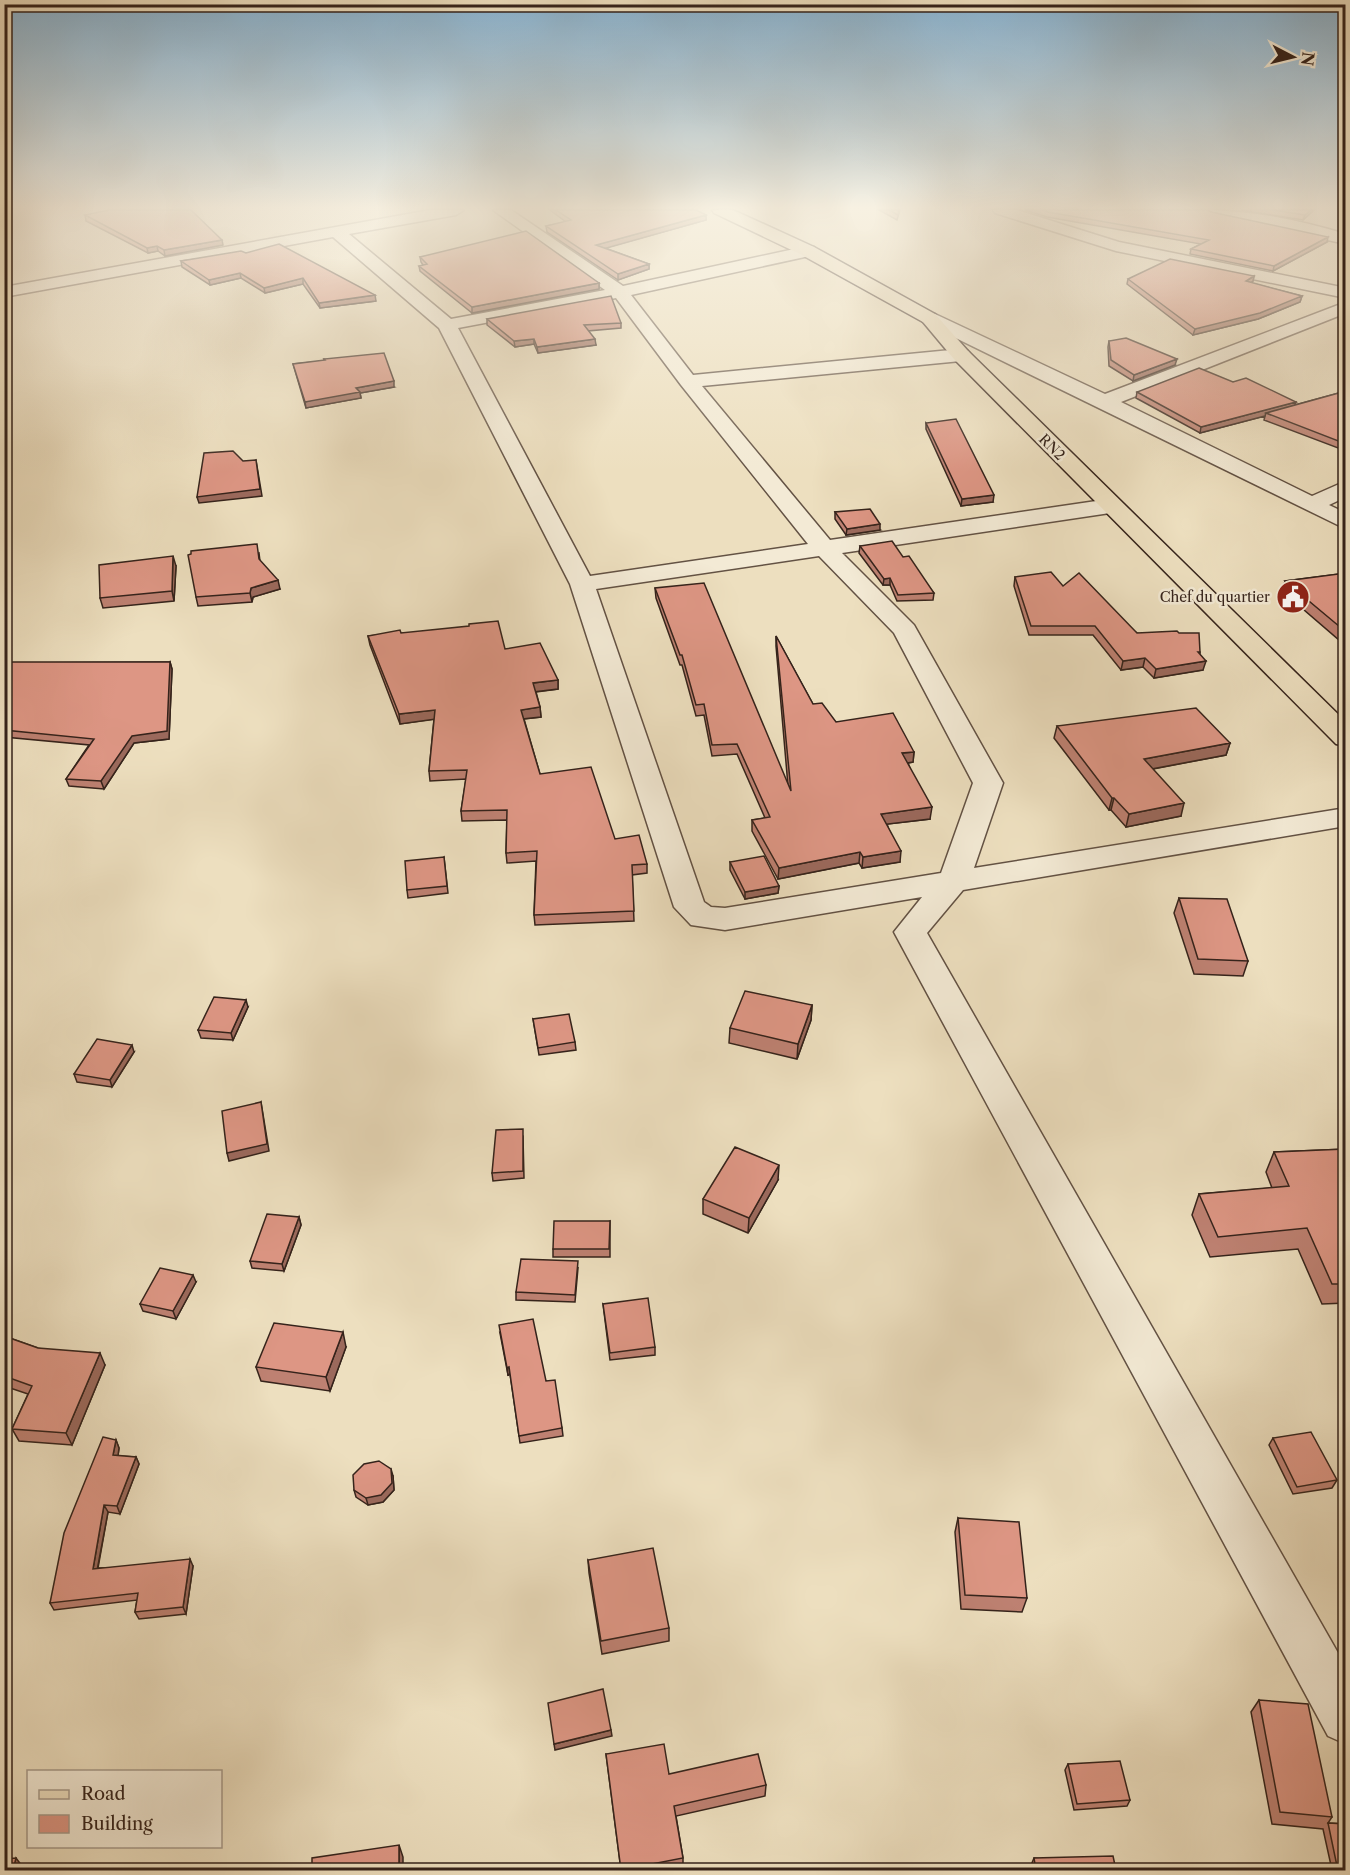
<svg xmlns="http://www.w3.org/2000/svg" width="1350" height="1875" viewBox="0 0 1350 1875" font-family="'Libre Caslon Text',serif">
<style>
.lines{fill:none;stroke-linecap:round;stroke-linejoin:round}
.minor-casing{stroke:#635244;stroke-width:3}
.major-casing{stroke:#35231b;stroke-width:3}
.minor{fill:#f3ead5;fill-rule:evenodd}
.major{fill:#eddfbf;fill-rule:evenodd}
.wall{fill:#be8172;stroke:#35231b;stroke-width:1.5}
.shaded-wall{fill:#9b695c;stroke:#35231b;stroke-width:1.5}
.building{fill:#dd9684;stroke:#35231b;stroke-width:1.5}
.labels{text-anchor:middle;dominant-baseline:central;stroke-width:5;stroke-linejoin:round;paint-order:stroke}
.far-street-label{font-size:14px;fill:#35231b;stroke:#f3ead5}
.far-poi-label{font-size:14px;fill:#35231b;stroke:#f3ead5;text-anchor:end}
</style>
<rect width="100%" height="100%" fill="#eddfbf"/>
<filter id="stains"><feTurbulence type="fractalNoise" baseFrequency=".00333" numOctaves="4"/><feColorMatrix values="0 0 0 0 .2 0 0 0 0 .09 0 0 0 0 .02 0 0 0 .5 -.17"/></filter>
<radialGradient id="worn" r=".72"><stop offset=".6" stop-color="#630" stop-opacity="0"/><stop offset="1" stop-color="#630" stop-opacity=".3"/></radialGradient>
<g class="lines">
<defs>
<path id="minor" d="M430,210H464L456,215L349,234L451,319L605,290L493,210H511L623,286L808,246L814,247L816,251L814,255L631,295L693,375L961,349L968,351L971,355L968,359L961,361L702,386L830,540L1110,499L1118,501L1121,506L1118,511L1110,513L842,553L914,625L1003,783L974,868L1346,808V826L963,890L927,933L1346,1667V1744L1328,1736L894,932L922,897L725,930L691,925L674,907L570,584L439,328L333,237L4,297V287ZM616,298L681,385L808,544L590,576L458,328ZM819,556L894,633L973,783L941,873L725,908L711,907L704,902L596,589Z
M993,210H1017L1119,242L1346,288V298L1116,251L995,213Z
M1202,210C1250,210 1299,220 1346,234V244L1210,215Z
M1346,302V313L1121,402L1312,496L1346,481V497L1329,505L1346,513V529L923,322L920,318L923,314H935L1105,394Z"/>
<path id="major" d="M712,210H733L814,247L935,314L968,351L1346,722V746L1336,744L954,359L923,322L802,255L714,213Z"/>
</defs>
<use href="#minor" class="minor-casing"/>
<use href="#major" class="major-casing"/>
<use href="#minor" class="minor"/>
<use href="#major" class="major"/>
</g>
<path class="wall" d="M550,210H696L706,215V220L605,248L649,264V269L618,280L547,232L546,226L566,222Z
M879,210H900L897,220Z
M1025,210H1208L1211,212L1327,242L1273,271L1190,254L1191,249L1201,244L1047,217Z
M1241,210H1314L1303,220Z
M85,215L223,245L165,256L158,251L148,253L86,221Z
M246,253L376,301L320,308L303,284L265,293L241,278L210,285L182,267L181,261Z
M420,257L599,283V289L472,313L420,271L419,266L423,265L421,262Z
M1254,276L1253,281L1251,283L1302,296L1300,302L1258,319L1193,335L1127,284L1128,279Z
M487,319L621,323V328L588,331L596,345L538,353L534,344L515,347L487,325Z
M1109,341L1175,365L1133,381L1109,366L1108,347Z
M324,359L394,387L360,393L361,398L306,408L293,364L324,361Z
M1233,382L1295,405L1346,391V451L1264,420L1265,416L1200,433L1136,398L1137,392Z
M926,423L993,502L961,506L926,429Z
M835,512L880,530L846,535L835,519Z
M860,546L903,557L934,593L933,600L897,601L890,585H883L859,553Z
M259,553L260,561L280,589L253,597L252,602L198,606L196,597Z
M176,566L174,601L103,608L100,598Z
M1346,573V646L1282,591L1285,581Z
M1015,577L1063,586L1137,633L1200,652V655L1203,670L1154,678L1143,667L1121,670L1093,635H1029L1014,586Z
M655,588L788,786L776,646V636L813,704L836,722L914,752L913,762L908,763L930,819L887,824L900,862L862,868L859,863L778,879L752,831V820L765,818L737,754L712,756L704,715L696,716L682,665H680L656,598Z
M401,633L505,649L558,680V689L536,692L540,707L541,717L524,719L540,774L615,839L647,864V873L632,875L634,921L535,925L534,915L536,861L507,863L506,853L507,820L462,821L461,811L466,779L430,781L429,771L434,719L400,724L370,645L368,636Z
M170,662L172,669L169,739L134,743L104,789L69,786L66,779L89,745L4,737V663Z
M1057,726L1230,743L1226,755L1153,769L1181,816L1126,827L1111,810H1109L1054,738Z
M444,857L448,893L408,898L407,890Z
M730,862L779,886L778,893L745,899L730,870Z
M1179,898L1248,961L1243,976L1194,974L1174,913Z
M812,1005L811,1020L797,1059L729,1043L730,1028Z
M248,1007L233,1040L201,1038L198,1030Z
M533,1019L575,1042L576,1050L539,1055Z
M134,1052L112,1087L77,1082L74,1074Z
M523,1137L524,1178L493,1181L492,1173Z
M1346,1149V1303L1322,1304L1298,1249L1210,1257L1192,1215L1199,1194L1272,1188L1266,1172L1274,1152Z
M778,1180L748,1233L703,1214V1199Z
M299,1217L301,1225L284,1271L252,1268L250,1261Z
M610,1221V1257H553V1249Z
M578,1268L575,1302L516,1300V1292Z
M196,1282L176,1319L143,1311L140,1304Z
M603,1304L655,1347V1355L610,1360Z
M500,1333L546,1381L562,1428L563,1436L520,1443L510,1374L508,1375Z
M4,1336L38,1348L105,1365L72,1445L19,1441L12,1429L28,1394L4,1386Z
M346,1347L330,1391L261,1381L256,1367Z
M1273,1438L1337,1480L1332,1488L1293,1494L1269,1445Z
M116,1440L119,1448L118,1456L136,1457L139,1464L120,1514L108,1512L98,1568L193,1566L186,1614L139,1619L135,1612L137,1600L54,1610L50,1603Z
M393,1476L394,1490L383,1502L368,1505L356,1497L354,1490Z
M958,1518L1027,1598L1022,1612L961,1609L955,1532Z
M588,1560L669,1628V1641L602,1654L589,1573Z
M1259,1700L1332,1817L1328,1823L1346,1824V1870H1332L1323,1829L1272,1824L1251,1712Z
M606,1754L669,1774L766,1785L765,1796L676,1816L683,1858V1868L672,1870H621Z
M1068,1764L1130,1800L1127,1806L1074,1810L1065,1770Z
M1034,1858L1116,1870H1029Z"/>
<path class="shaded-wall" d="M1311,210H1314L1303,220L1305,215Z
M706,215V220L596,251V245Z
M1328,237L1327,242L1273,271L1274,266Z
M222,240L223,245L165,256L164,250Z
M157,246L158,251L148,253L147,248Z
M649,264V269L618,280V274Z
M240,273L241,278L210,285L209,280Z
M1254,276L1253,281L1244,287L1246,281Z
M303,278V284L265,293L264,288Z
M599,283V289L472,313V307Z
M375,295L376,301L320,308L319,303Z
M1302,296L1300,302L1258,319L1193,335L1195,329Z
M534,339V344L515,347L514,341Z
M595,339L596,345L538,353L537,347Z
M1177,359L1175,365L1133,381L1134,375Z
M394,381V387L360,393L361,398L306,408L305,402L356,388Z
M1296,402L1294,408L1266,413L1265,416L1200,433L1201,427Z
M256,460L262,496L199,503L197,497Z
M994,495L993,502L961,506L962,499Z
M880,524V530L846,535L847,529Z
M173,556L176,566L174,601L172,591Z
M890,578V585H883L884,579Z
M278,580L280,589L253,597L252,602L250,593L251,588Z
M1145,658L1143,667L1121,670L1123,661Z
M1206,661L1203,670L1154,678L1156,669Z
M170,662L172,669L169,739L134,743L104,789L101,781Z
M558,680V689L533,692V683Z
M540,707L541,717L522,719L521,710Z
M435,710L436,719L400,724L399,714Z
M1230,743L1226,755L1141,771L1144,759Z
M914,752L913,762L901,764L902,753Z
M1112,798H1114L1111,810H1109Z
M1184,803L1181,816L1126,827L1129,814Z
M932,807L930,819L880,825L881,814Z
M901,851L900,862L862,868L863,857Z
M860,852L859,863L778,879L779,868Z
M779,886L778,893L745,899V892Z
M246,1000L248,1007L233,1040L231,1033Z
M812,1005L811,1020L797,1059L798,1044Z
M132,1045L134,1052L112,1087L110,1080Z
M261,1102L269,1151L229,1161L227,1153Z
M779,1165L778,1180L748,1233L749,1218Z
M299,1217L301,1225L284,1271L282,1264Z
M193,1275L196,1282L176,1319L173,1311Z
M343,1332L346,1347L330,1391L326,1377Z
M100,1353L105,1365L72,1445L66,1433Z
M509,1367L510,1374L508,1375L507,1368Z
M116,1440L119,1448L117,1463L113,1455Z
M136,1457L139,1464L120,1514L117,1506Z
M391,1469L393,1476L394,1490L383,1502L368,1505L366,1498Z
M104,1505L108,1512L96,1576L93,1569Z
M190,1559L193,1566L186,1614L183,1607Z
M611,1730L612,1736L555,1750L554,1744Z
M399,1845L403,1857V1870H399Z
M16,1858L25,1870H13Z"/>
<path class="building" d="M109,210H191L222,240L164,250L157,246L147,248L85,215Z
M556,210H696L706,215L596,245L649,264L618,274L546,226L571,220Z
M889,210H899L898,215Z
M1042,210H1208L1211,212L1328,237L1274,266L1191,249L1209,240L1048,212Z
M1273,210H1311L1305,215Z
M526,231L599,283L472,307L419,266L427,264L420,257Z
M279,244L375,295L319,303L303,278L264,288L240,273L209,280L181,261L241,251L246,253Z
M1170,259L1254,276L1246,281L1302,296L1260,313L1195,329L1128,279Z
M611,296L621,323L584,325L595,339L537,347L534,339L514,341L487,319Z
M1126,338L1177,359L1134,375L1111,360L1109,341Z
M384,353L394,381L356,388L360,392L305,402L293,364L325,360L324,359Z
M1199,368L1233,382L1246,378L1296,402L1201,427L1137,392Z
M1346,391V444L1266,413Z
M956,419L994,495L962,499L926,423Z
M233,451L243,461L256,460L260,489L197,497L204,453Z
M870,509L880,524L847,529L835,512Z
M892,541L903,557L909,556L934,593L898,595L890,578L884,579L860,546Z
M257,544L259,559L278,580L251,588L250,593L196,597L188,555L191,554V551Z
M173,556L172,591L100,598L99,565Z
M1051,572L1063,586L1079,573L1137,633L1177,631L1179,633H1199L1200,652H1198L1206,661L1156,669L1145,658L1123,661L1095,626H1031L1015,577Z
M1346,573V632L1285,581Z
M704,583L791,791L776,636L813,704L822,703L836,722L893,713L914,752L902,753L932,807L881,814L901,851L863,857L860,852L779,868L752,820L770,817L737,744L712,745L704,704L696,705L682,655H680L655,588Z
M498,621L505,649L540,643L558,680L533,683L540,707L521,710L540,774L591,767L615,839L639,835L647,864L632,865L634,911L534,915L537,851L506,853L507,810L461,811L467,770L429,771L435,710L399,714L368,636L400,630L401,633L469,626V624Z
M13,662H170L167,731L132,736L101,781L66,779L94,739L4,730V663Z
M1196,708L1230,743L1144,759L1184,803L1129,814L1114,798H1112L1057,726Z
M764,856L779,886L745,892L730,862Z
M444,857L447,886L407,890L405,861Z
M1179,898L1227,899L1248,961L1198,959Z
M745,991L812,1005L798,1044L730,1028Z
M214,997L246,1000L231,1033L198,1030Z
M569,1014L575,1042L538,1048L533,1019Z
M97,1039L132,1045L110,1080L74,1074Z
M261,1102L267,1144L227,1153L222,1111Z
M523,1129V1171L492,1173L496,1130Z
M735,1147L779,1165L749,1218L703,1199Z
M1346,1149V1284H1332L1307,1228L1218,1237L1199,1194L1289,1186L1274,1152Z
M267,1214L299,1217L282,1264L250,1261Z
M554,1221H610L609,1249H553Z
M521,1259L578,1261L575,1295L516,1292Z
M160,1268L193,1275L173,1311L140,1304Z
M648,1298L655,1347L610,1353L603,1304Z
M533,1319L546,1381L555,1380L562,1428L519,1436L509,1367L507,1368L499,1325Z
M274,1323L343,1332L326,1377L256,1367Z
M4,1336L38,1348L100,1353L66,1433L12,1429L32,1386L4,1376Z
M1311,1432L1337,1480L1297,1487L1273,1438Z
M103,1437L116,1440L113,1455L136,1457L117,1506L104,1505L93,1569L190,1559L183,1607L135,1612L138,1593L50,1603L64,1533Z
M379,1461L391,1469L392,1483L381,1495L366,1498L354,1490L353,1475L364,1464Z
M958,1518L1019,1522L1027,1598L965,1595Z
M653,1548L669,1628L601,1641L588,1560Z
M603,1689L611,1730L554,1744L548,1703Z
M1259,1700L1308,1704L1332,1817L1280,1812Z
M664,1744L669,1774L758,1754L766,1785L674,1806L683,1858L621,1870L606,1754Z
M1120,1761L1130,1800L1077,1804L1068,1764Z
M1328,1823L1346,1824V1867L1337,1866Z
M399,1845V1870H312V1858Z
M1113,1856L1116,1870H1036L1034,1858Z
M16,1858L13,1870H4V1859Z"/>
<linearGradient id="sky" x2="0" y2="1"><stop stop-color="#89b6d6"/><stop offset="0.44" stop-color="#f7f1e2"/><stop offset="1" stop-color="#f7f1e2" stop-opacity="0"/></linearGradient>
<rect width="1350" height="472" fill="url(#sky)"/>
<defs>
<symbol id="civic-disc" viewBox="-11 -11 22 22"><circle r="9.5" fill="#8f2418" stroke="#f3ead5"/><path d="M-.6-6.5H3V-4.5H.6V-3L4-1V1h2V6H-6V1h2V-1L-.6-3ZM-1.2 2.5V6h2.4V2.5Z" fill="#fff"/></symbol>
</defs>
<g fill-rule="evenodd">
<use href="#civic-disc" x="1274" y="578" width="38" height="38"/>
</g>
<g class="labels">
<g class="far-street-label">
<text transform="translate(1052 447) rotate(45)">RN2</text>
</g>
<g class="far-poi-label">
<text x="1270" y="597">Chef du quartier</text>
</g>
</g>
<rect width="1350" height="1875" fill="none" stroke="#eddfbf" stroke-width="24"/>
<rect x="6" y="6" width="1338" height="1863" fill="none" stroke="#35231b" stroke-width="3"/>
<rect x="12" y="12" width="1326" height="1851" fill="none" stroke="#35231b" stroke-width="1.5"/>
<rect x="27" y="1770" width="195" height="78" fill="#f3ead5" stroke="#a79a8b" stroke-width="1.5"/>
<rect x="39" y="1790" width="30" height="9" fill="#eddfbf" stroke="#a79a8b" stroke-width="1.5"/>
<text x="81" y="1800" font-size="18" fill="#35231b">Road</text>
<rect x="39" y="1815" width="30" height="18" fill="#dd9684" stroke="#a79a8b" stroke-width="1.5"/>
<text x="81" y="1830" font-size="18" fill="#35231b">Building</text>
<g transform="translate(1293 57) rotate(97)" stroke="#f3ead5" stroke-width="4.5" paint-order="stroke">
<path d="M0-4.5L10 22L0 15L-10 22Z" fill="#35231b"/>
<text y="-9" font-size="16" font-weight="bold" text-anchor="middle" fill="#35231b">N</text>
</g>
<rect width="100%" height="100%" filter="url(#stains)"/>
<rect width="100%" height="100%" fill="url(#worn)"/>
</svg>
